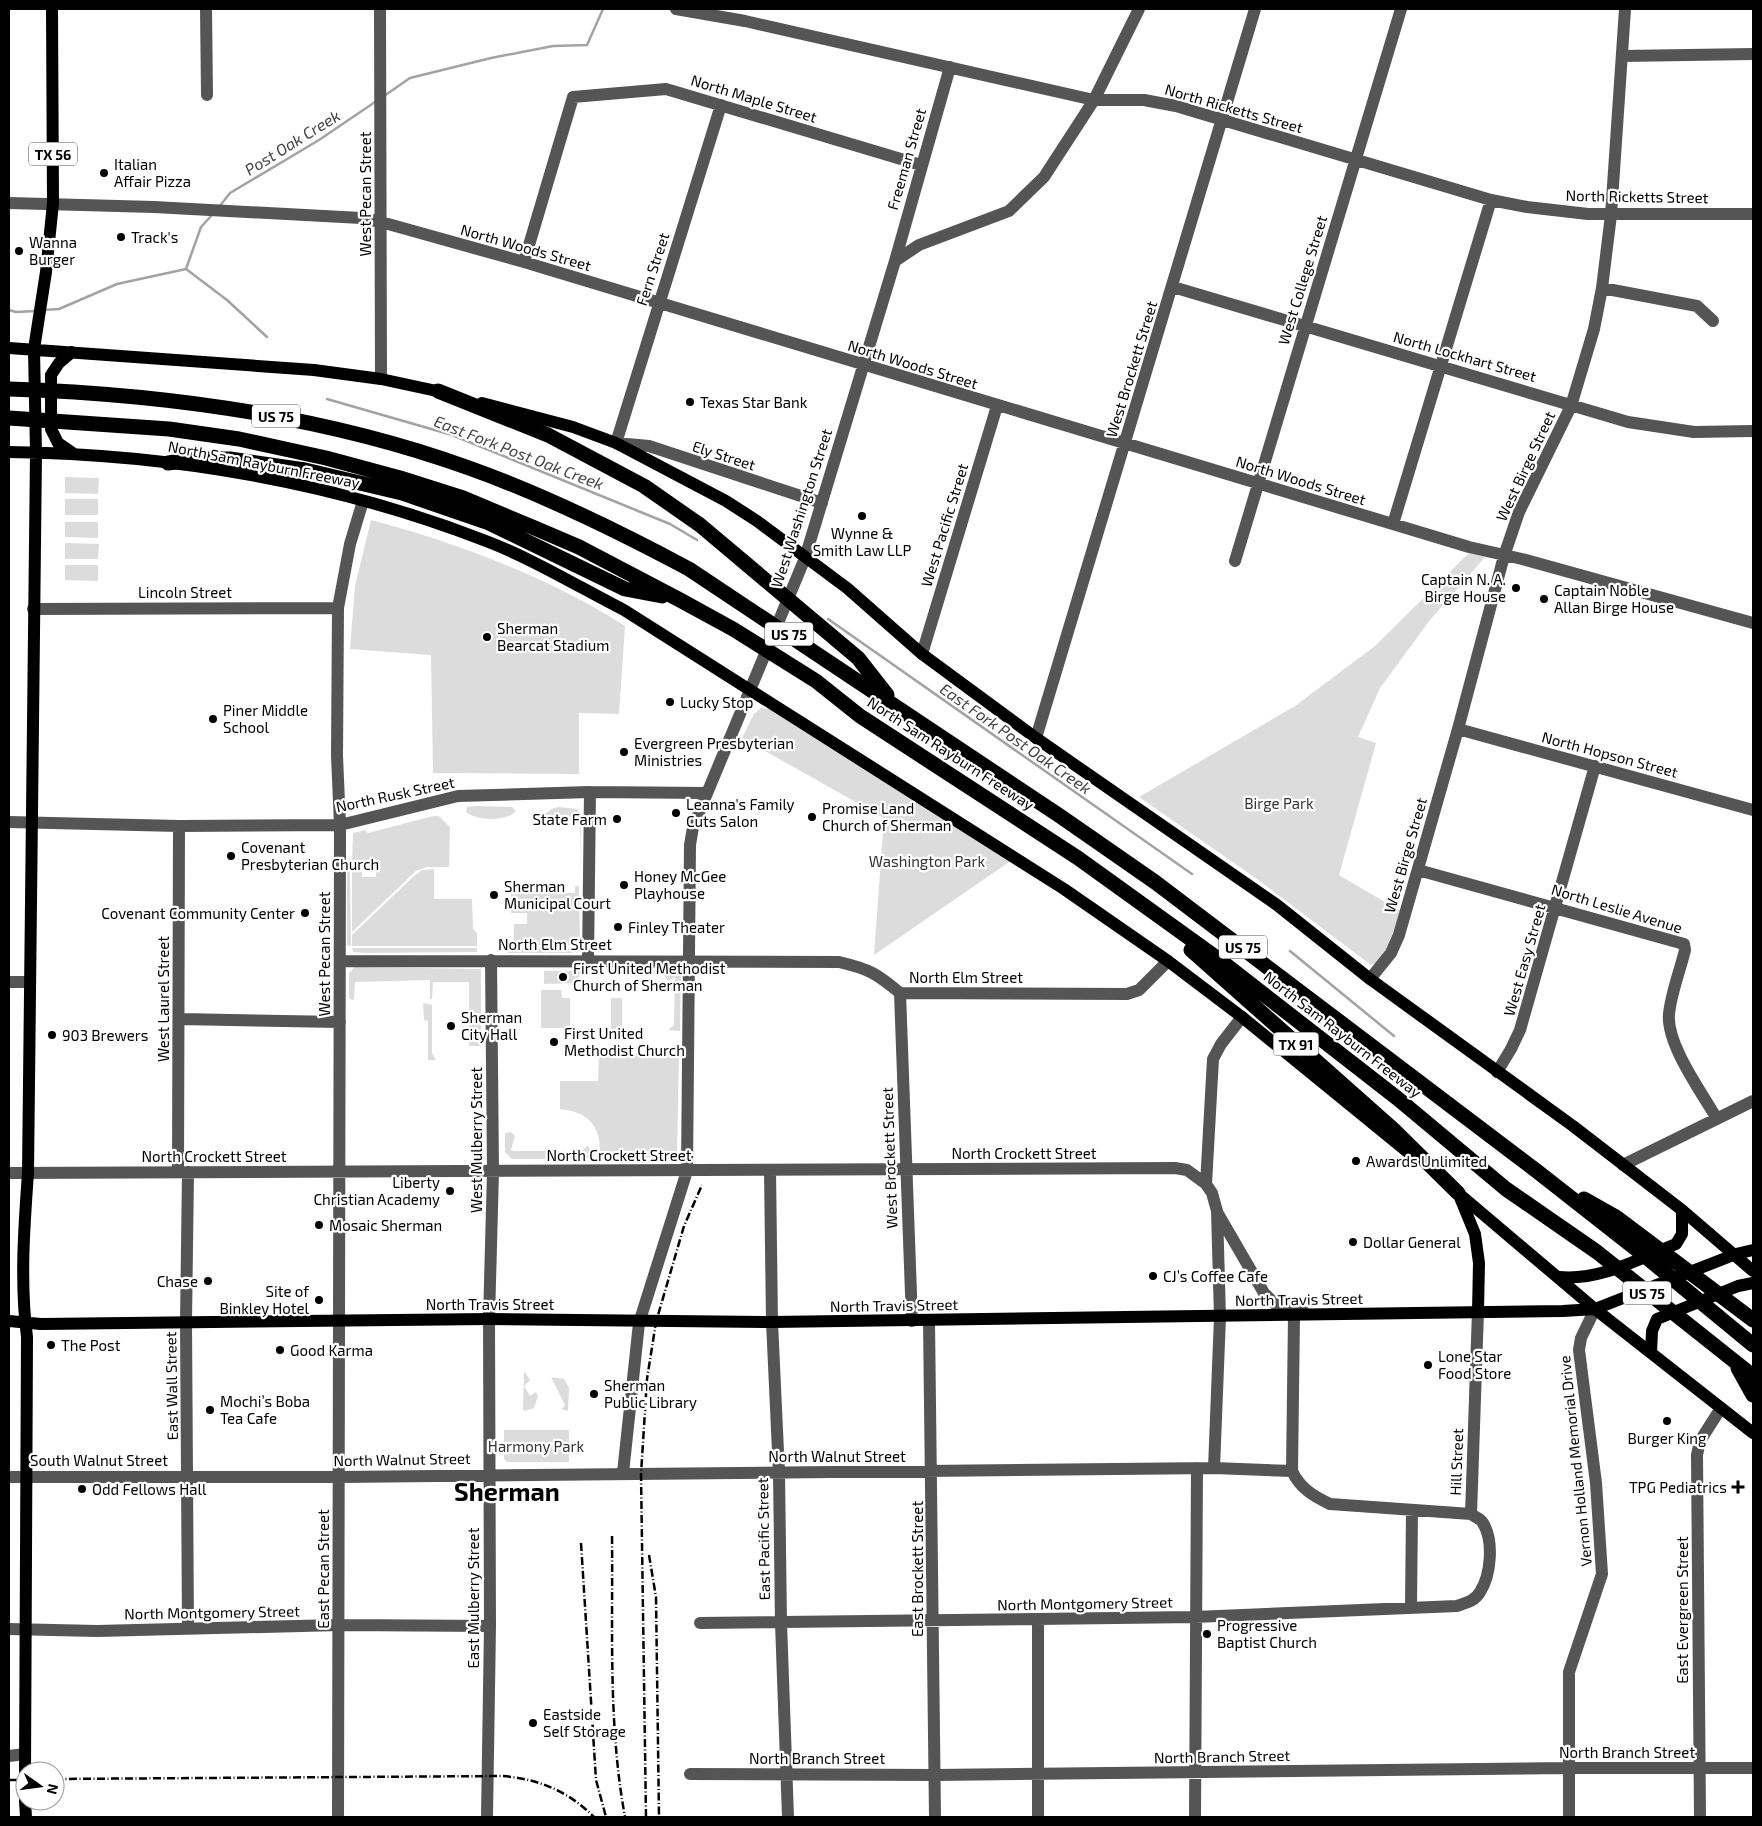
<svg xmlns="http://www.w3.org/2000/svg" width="1762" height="1826" viewBox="0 0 1762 1826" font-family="'Exo 2',sans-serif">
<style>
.green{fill:#dcdcdc}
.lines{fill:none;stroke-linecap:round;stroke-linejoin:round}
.stream{stroke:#a3a3a3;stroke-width:2.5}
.minor{stroke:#555;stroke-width:12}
.major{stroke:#000;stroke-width:12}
.highway{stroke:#000;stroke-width:15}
.rail{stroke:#000;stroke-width:2.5;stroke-dasharray:8 2.5 1 2.5;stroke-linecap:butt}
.poi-dot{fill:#000;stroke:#fff;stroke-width:2}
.labels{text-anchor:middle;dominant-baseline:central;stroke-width:4.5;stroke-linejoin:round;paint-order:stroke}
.shield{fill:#fff;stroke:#4c4c4c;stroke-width:1}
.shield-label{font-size:14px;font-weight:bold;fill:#000}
.street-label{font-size:15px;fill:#000;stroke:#fff}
.poi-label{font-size:15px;fill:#000;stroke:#fff;text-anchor:start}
.park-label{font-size:15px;fill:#333;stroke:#fff}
.water-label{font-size:16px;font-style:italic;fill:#444;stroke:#fff}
.town-label{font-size:25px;font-weight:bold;fill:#000;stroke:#fff}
</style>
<rect width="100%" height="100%" fill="#fff"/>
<path class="green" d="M65,477L99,478L98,494L65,493Z
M65,499H98V515H65Z
M371,520C458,543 548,577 625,626L619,714L579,713V774L433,773L431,655L350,649L355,586Z
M65,522H98V538L65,537Z
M65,543L99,544L98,559H65Z
M1469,553L1485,557L1430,620L1380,688L1358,737L1376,743L1339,875L1402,912L1397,932L1377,963L1371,965L1257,879L1139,797L1295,706L1375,646Z
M65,565H98V581L65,580Z
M761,708L770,709L1012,860L874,955L884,818L742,738L754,714Z
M475,806L512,807L516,811C506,822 477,821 466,812L467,807Z
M559,807L577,809L581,814L580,872V817L543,816L551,809Z
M433,816H439L450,827L449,867H427L416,871L352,932V872H362V877H376V861H362V867H352L353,833L365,830L368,833Z
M434,869V899H472L473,929L477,933V946H352V935L414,876L422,870Z
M350,871V873L351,946L347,945V872Z
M532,885L533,893H575V886H579L580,945L514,946V924H527V913H511V893H530Z
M352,948H477V952L365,953L353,952Z
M507,948H578L579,949L572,953H507Z
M355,967L481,969V1046H469V982H433L432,999H430V980L355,982L354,999L352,1000L349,998V973Z
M544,971H600V974H579V983L544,984Z
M648,971H681L680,1031L668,1030L674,1025L675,977L668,981L663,974H649Z
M541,990H561L562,998H570V1028H541Z
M611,998H622V1030H611Z
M423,1003L432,1005V1053L436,1060H428V1021L424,1020Z
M599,1055H679L677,1154L675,1157L603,1158L600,1155C601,1126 589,1112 560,1109V1081H598Z
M511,1132L515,1136L511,1150L514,1151H582L588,1145L591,1155L586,1159H512L505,1152V1133Z
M524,1371L530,1380L524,1386L530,1396L536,1392L538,1396L534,1408L524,1411L523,1409Z
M551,1377L564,1379L569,1388L568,1411L561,1409L565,1405Z
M504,1430H569V1462H507L504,1459Z"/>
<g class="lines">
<path class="stream" d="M384,96L410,78L491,58L553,46L587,45L603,9
M219,207L230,193L319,140L375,102
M186,269L227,300L267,337
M9,310L16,312L36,311
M44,310L59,309L117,284L186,269L201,227L212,215
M327,399L452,435L638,511L670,524L697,540
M828,619L1192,874
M1290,951L1394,1036"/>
<path class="minor" d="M206,9L207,95
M380,9L381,379
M676,9L745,21L1094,100H1144L1176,106L1491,200L1527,207L1588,214H1753
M1622,56L1753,54
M721,105L616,443L649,446L822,503
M9,203L154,207L361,218L381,222L524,262L1469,547L1522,559L1753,623
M895,261L950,67
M524,262L573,97L666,89L921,165
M1173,287L1628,422L1694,432L1753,431
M1602,288L1697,306L1713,321
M1393,524L1491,200
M1235,561L1401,9
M33,609L338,608
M922,654L997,406
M1458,729L1753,810
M1036,738L1255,9
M9,822L179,826L340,825L458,796L590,792L706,793
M1418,870L1684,944L1685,950C1680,971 1671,993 1669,1014C1666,1044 1702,1093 1717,1119
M340,961L839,962C869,969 876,973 900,993L1127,994L1139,990L1168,961
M588,961L590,792
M1370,979L1391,953L1399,935L1458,729L1504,556L1519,512L1571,406L1594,329L1602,288L1611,215L1625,9
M9,982H29
M900,993L912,1321
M180,1019L340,1022
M1497,1072L1511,1049L1520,1030L1595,766
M1623,1165L1753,1101
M770,1170L772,1322L779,1473L781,1623L788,1817
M178,1172L179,826
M9,1173L1175,1168L1187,1170L1206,1184
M1217,1212L1264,1293L1277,1306L1304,1312
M929,1321L935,1817
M1214,1468L1220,1317L1217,1211L1212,1193L1206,1184L1213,1059L1221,1044L1242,1017
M1292,1471L1294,1316
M623,1473L639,1323L687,1171L690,845L693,827L805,558L895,261L919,245L1009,211L1044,177L1094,100L1139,9
M9,1477H339L1214,1468L1292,1471C1300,1488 1313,1496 1330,1504L1471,1514
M1411,1607L1412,1511
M700,1623L1195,1617L1457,1606C1466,1603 1475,1601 1480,1592C1491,1575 1494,1541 1483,1523C1481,1519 1475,1517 1471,1514L1478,1311
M9,1629L97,1631L340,1625L490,1626
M188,1629L186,1322L188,1172
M9,1756L25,1754
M690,1774L935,1775L1568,1768H1753
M338,1817L340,825L337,756L338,608L350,544L363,501
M487,1817L490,1626L489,1319L493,1172L491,960
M1038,1817V1620
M1195,1817L1197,1468
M1569,1817V1672L1602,1574L1596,1483L1579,1350L1581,1338L1595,1309
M1700,1817L1697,1455L1700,1441L1721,1408"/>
<path class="major" d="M9,348L314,370L381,379L446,393
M72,352L59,363L51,375V429L58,443L74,454
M482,403L573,427L616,443L726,501L757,521L847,588L922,654L1036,738L1277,905L1370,979L1573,1126L1682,1210L1753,1271
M9,452C170,454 335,482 486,541C533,559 579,587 624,610L1064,889L1168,961L1242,1017L1409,1153
M1451,1187L1595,1309L1753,1433
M1459,1195L1475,1234L1479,1263L1478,1311
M1559,1277C1600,1281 1638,1259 1676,1244L1682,1234V1210
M9,1321L41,1324L489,1319L772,1322L1563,1311L1595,1309L1736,1254L1753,1250
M1651,1353L1652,1331L1657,1319L1738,1286L1753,1283
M25,1771L27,1337C20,1283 24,1228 28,1173L36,453L34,349L46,272L53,203L52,9
M25,1801L26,1817"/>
<path class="highway" d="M9,389C165,394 322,415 469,468C545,495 618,531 689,569L1060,816L1155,882L1538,1172L1640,1252L1753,1345
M438,391L548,435L644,486L700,525L858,658L887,695
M9,418L169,429L239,439L326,458L400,478L463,498L537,529L579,547L680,600L733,629L816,681L860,716L1078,858L1217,958L1397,1098L1506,1189L1597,1252L1753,1376
M168,463L198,459H230L305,470L402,493L489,523L625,589L662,596
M1191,950L1393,1129L1458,1193
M1584,1199L1616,1217L1753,1320
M1738,1368L1753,1395"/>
<path class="rail" d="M612,1536C613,1629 608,1725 625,1817
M581,1543L596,1780L606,1817
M649,1555L656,1597L659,1817
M55,1779L502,1776C539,1779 568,1791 594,1817
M9,1780H25
M646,1817L641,1474L647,1379L656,1322L684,1226L702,1185"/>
</g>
<g class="poi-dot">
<circle cx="104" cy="173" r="5"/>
<circle cx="121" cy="237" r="5"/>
<circle cx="19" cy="251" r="5"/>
<circle cx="690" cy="402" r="5"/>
<circle cx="862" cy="516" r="5"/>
<circle cx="1516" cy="588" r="5"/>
<circle cx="1544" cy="599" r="5"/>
<circle cx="487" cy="637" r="5"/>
<circle cx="670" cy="702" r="5"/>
<circle cx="213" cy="719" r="5"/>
<circle cx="624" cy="752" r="5"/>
<circle cx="676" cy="813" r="5"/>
<circle cx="812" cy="817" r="5"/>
<circle cx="617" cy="819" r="5"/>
<circle cx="231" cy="856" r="5"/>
<circle cx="624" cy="885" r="5"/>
<circle cx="494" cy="895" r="5"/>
<circle cx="305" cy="913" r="5"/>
<circle cx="618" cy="927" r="5"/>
<circle cx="563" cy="977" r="5"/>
<circle cx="451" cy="1026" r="5"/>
<circle cx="52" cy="1035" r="5"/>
<circle cx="554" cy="1042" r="5"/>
<circle cx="1356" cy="1161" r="5"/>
<circle cx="450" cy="1191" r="5"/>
<circle cx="319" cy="1225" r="5"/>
<circle cx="1353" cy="1242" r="5"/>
<circle cx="1153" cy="1276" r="5"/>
<circle cx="208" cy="1281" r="5"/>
<circle cx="319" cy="1300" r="5"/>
<circle cx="51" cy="1345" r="5"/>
<circle cx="280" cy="1350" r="5"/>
<circle cx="1428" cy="1365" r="5"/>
<circle cx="594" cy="1394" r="5"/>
<circle cx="210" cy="1410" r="5"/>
<circle cx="1667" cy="1421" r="5"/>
<path d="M1735.5 1479.5h5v5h5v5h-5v5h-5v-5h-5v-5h5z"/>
<circle cx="82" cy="1489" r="5"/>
<circle cx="1207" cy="1634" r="5"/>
<circle cx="533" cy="1723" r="5"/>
</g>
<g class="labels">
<g class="shield">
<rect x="29" y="142.5" width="48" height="23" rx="4"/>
<rect x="252" y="404.5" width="48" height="23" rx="4"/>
<rect x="765" y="622.5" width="48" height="23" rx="4"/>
<rect x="1219" y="935.5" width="48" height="23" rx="4"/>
<rect x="1273.5" y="1032.5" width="45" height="23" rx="4"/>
<rect x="1623" y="1281.5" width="48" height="23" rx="4"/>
</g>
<g class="shield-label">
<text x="53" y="154">TX 56</text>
<text x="276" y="416">US 75</text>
<text x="789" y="634">US 75</text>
<text x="1243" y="947">US 75</text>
<text x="1296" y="1044">TX 91</text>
<text x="1647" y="1293">US 75</text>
</g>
<g class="street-label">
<text transform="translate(754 98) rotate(17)">North Maple Street</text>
<text transform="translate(1234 108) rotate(16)">North Ricketts Street</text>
<text transform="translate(906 159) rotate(-74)">Freeman Street</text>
<text transform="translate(365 194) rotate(-90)">West Pecan Street</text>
<text transform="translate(1637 196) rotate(1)">North Ricketts Street</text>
<text transform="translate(526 247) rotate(16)">North Woods Street</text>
<text transform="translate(652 269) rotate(-72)">Fern Street</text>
<text transform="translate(1302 280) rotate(-73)">West College Street</text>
<text transform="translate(1465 356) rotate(16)">North Lockhart Street</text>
<text transform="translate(913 364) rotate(17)">North Woods Street</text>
<text transform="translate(1131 369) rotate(-73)">West Brockett Street</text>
<text transform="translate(724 455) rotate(18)">Ely Street</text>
<text transform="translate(264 464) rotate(11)">North Sam Rayburn Freeway</text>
<text transform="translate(1525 466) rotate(-65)">West Birge Street</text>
<text transform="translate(1301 480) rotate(17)">North Woods Street</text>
<text transform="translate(801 508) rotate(-72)">West Washington Street</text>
<text transform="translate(944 525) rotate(-73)">West Pacific Street</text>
<text x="185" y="592">Lincoln Street</text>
<text transform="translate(951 753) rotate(33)">North Sam Rayburn Freeway</text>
<text transform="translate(1610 754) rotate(15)">North Hopson Street</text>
<text transform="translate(395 794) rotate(-12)">North Rusk Street</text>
<text transform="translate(1405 855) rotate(-74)">West Birge Street</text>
<text transform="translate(1617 908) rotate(17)">North Leslie Avenue</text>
<text x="555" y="944">North Elm Street</text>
<text transform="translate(324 954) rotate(-90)">West Pecan Street</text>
<text transform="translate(1524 960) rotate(-74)">West Easy Street</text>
<text x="966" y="977">North Elm Street</text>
<text transform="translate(163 999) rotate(-90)">West Laurel Street</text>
<text transform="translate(1343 1034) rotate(38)">North Sam Rayburn Freeway</text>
<text transform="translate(476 1140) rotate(-90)">West Mulberry Street</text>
<text x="1024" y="1153">North Crockett Street</text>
<text x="619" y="1155">North Crockett Street</text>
<text x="214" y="1156">North Crockett Street</text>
<text transform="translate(889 1158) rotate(-92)">West Brockett Street</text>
<text transform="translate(1299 1299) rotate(-1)">North Travis Street</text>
<text x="490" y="1304">North Travis Street</text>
<text transform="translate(894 1305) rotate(-1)">North Travis Street</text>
<text transform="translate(171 1386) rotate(-91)">East Wall Street</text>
<text x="837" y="1456">North Walnut Street</text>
<text transform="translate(402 1459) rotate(-1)">North Walnut Street</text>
<text x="99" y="1460">South Walnut Street</text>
<text transform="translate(1575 1461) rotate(-96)">Vernon Holland Memorial Drive</text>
<text transform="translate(1456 1462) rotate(-88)">Hill Street</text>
<text transform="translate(763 1539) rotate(-91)">East Pacific Street</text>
<text transform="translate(323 1569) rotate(-90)">East Pecan Street</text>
<text transform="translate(917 1569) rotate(-90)">East Brockett Street</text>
<text transform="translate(473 1598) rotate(-90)">East Mulberry Street</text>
<text transform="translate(1085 1603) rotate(-1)">North Montgomery Street</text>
<text transform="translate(1682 1610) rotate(-90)">East Evergreen Street</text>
<text transform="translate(212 1612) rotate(-1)">North Montgomery Street</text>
<text x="1627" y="1752">North Branch Street</text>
<text transform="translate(1222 1756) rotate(-1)">North Branch Street</text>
<text x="817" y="1758">North Branch Street</text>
</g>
<g class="poi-label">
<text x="114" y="164">Italian<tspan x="114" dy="17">Affair Pizza</tspan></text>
<text x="131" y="237">Track's</text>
<text x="29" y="242">Wanna<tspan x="29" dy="17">Burger</tspan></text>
<text x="700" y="402">Texas Star Bank</text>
<text x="862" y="533" text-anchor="middle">Wynne &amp;<tspan x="862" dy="17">Smith Law LLP</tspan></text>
<text x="1506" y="579" text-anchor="end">Captain N. A.<tspan x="1506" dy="17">Birge House</tspan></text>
<text x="1554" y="590">Captain Noble<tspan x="1554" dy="17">Allan Birge House</tspan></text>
<text x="497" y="628">Sherman<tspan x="497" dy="17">Bearcat Stadium</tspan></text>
<text x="680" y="702">Lucky Stop</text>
<text x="223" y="710">Piner Middle<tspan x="223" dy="17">School</tspan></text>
<text x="634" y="743">Evergreen Presbyterian<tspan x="634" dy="17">Ministries</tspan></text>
<text x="686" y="804">Leanna's Family<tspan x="686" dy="17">Cuts Salon</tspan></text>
<text x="822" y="808">Promise Land<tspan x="822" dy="17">Church of Sherman</tspan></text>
<text x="607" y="819" text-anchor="end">State Farm</text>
<text x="241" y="847">Covenant<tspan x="241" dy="17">Presbyterian Church</tspan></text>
<text x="634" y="876">Honey McGee<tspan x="634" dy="17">Playhouse</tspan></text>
<text x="504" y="886">Sherman<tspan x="504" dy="17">Municipal Court</tspan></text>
<text x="295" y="913" text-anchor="end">Covenant Community Center</text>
<text x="628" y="927">Finley Theater</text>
<text x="573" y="968">First United Methodist<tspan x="573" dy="17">Church of Sherman</tspan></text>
<text x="461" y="1017">Sherman<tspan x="461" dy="17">City Hall</tspan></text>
<text x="564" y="1033">First United<tspan x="564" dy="17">Methodist Church</tspan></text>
<text x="62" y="1035">903 Brewers</text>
<text x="1366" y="1161">Awards Unlimited</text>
<text x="440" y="1182" text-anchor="end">Liberty<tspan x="440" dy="17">Christian Academy</tspan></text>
<text x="329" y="1225">Mosaic Sherman</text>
<text x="1363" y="1242">Dollar General</text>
<text x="1163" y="1276">CJ’s Coffee Cafe</text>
<text x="198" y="1281" text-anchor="end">Chase</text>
<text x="309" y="1291" text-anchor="end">Site of<tspan x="309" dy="17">Binkley Hotel</tspan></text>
<text x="61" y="1345">The Post</text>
<text x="290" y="1350">Good Karma</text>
<text x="1438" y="1356">Lone Star<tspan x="1438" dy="17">Food Store</tspan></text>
<text x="604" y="1385">Sherman<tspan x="604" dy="17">Public Library</tspan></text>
<text x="220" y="1401">Mochi’s Boba<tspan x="220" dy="17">Tea Cafe</tspan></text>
<text x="1667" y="1438" text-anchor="middle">Burger King</text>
<text x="1727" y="1487" text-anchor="end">TPG Pediatrics</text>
<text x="92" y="1489">Odd Fellows Hall</text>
<text x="1217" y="1625">Progressive<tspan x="1217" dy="17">Baptist Church</tspan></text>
<text x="543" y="1714">Eastside<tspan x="543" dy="17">Self Storage</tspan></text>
</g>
<g class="park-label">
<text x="1279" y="803">Birge Park</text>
<text x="927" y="861">Washington Park</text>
<text x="536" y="1446">Harmony Park</text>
</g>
<g class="water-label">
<text transform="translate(292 142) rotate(-32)">Post Oak Creek</text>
<text transform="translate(519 452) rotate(21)">East Fork Post Oak Creek</text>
<text transform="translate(1016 738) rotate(35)">East Fork Post Oak Creek</text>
</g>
<g class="town-label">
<text x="507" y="1491">Sherman</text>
</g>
</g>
<rect width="1762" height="1826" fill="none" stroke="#000000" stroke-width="20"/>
<g transform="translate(40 1786) rotate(104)"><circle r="24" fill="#ffffff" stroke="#999999"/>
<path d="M0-4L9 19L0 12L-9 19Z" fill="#000000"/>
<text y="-8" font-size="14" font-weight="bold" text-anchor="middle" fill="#000000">N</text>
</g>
</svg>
